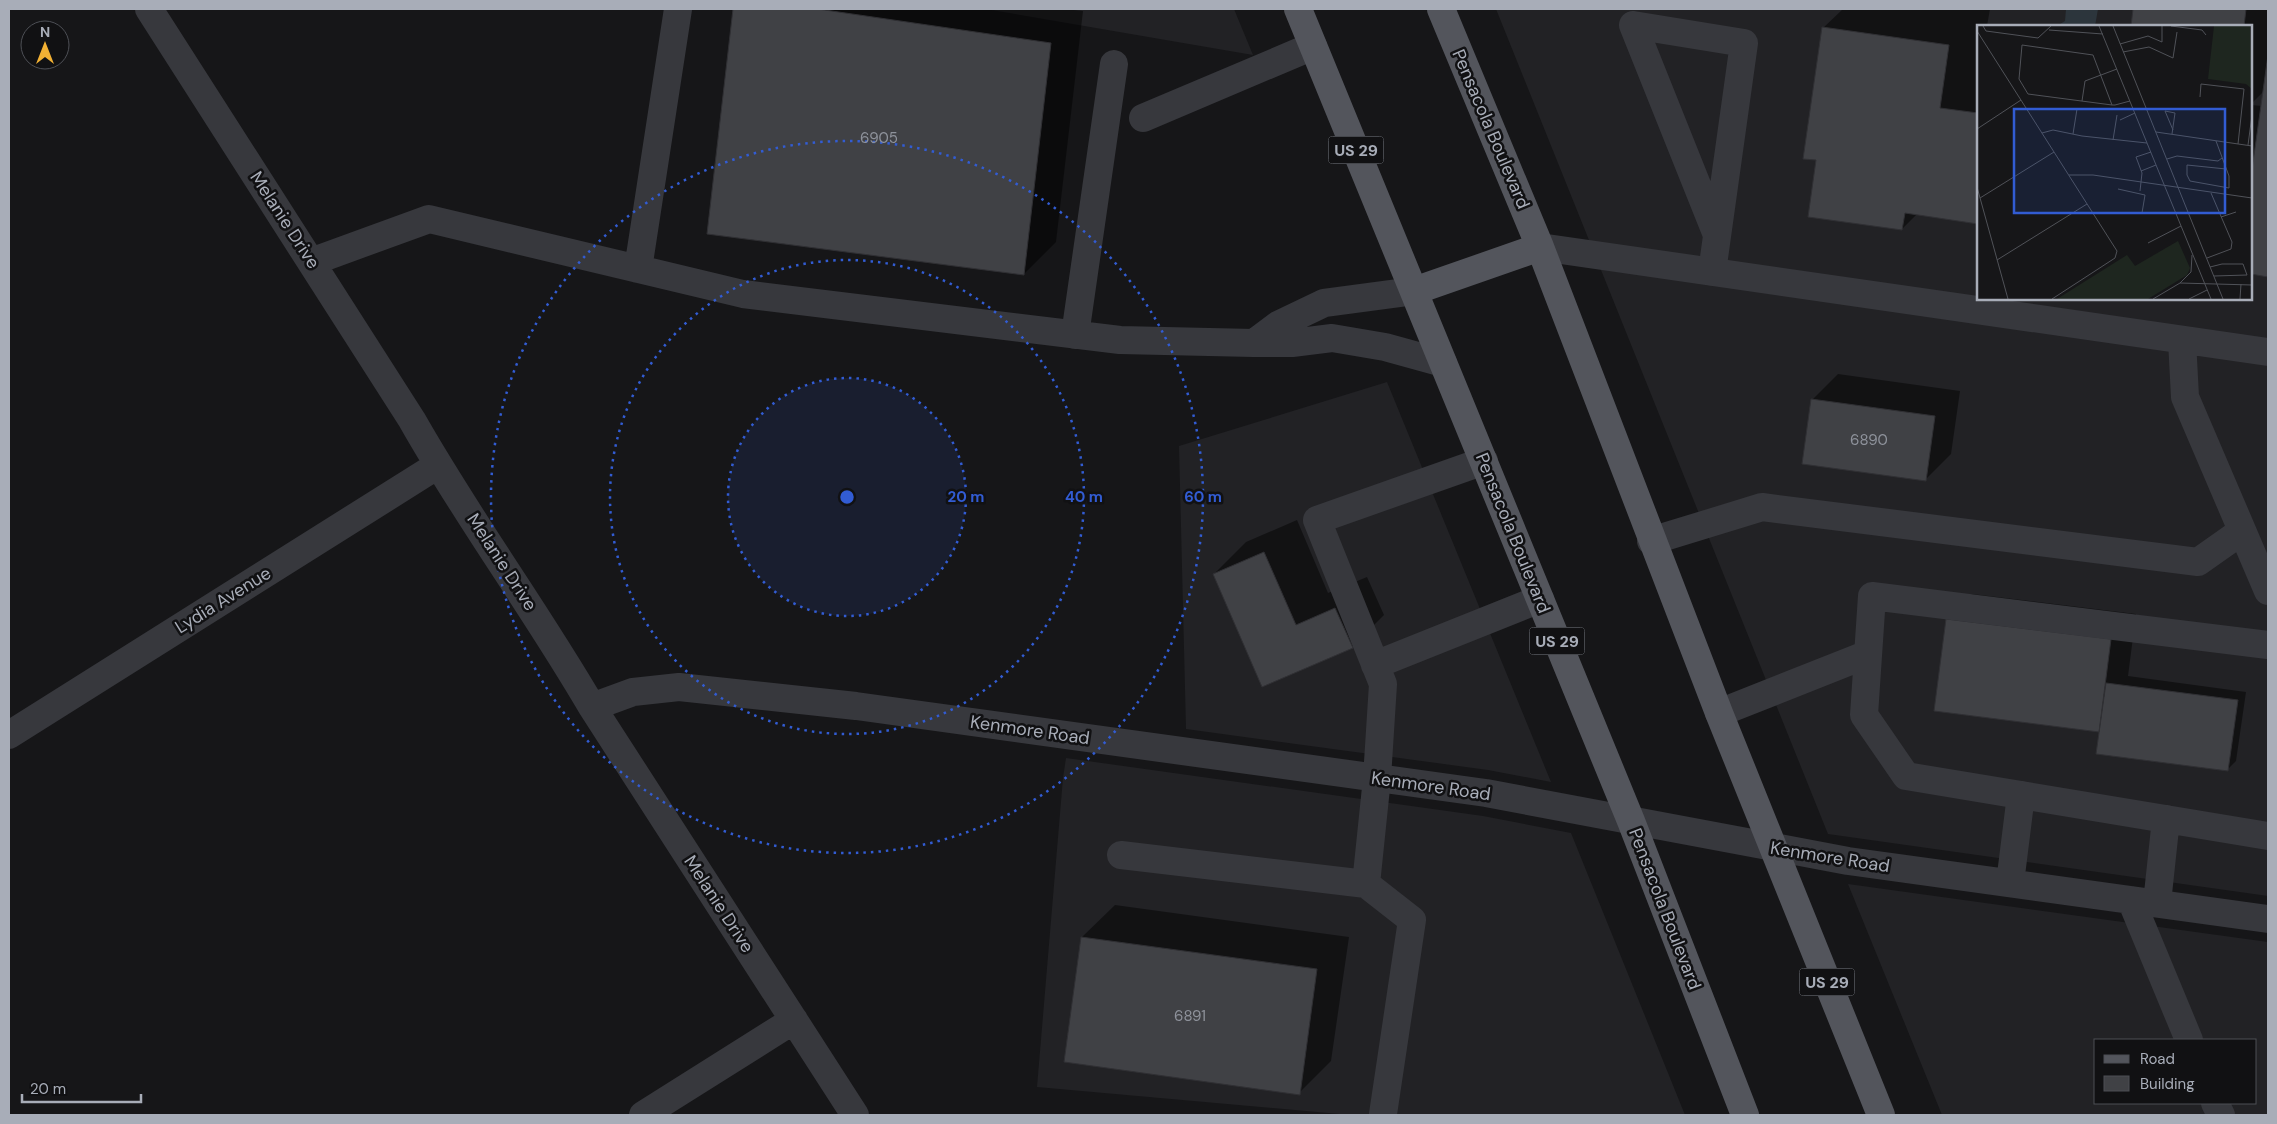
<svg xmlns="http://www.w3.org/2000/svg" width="2277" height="1124" viewBox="0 0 2277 1124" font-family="'DM Sans',sans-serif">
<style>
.built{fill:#222225;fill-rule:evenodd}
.water{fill:#2c353c}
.shadow{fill:#0007}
.building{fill:#404145;stroke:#303034}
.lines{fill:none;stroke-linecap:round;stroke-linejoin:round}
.minor{stroke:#37383d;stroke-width:28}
.major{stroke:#53555c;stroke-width:28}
.ring{fill:none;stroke:#325cd3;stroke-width:2.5;stroke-dasharray:2.5 5}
.labels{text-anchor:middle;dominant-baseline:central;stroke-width:5;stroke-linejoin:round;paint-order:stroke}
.number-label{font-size:15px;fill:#8e929b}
.shield{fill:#111113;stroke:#7b7e86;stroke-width:1}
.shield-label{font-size:16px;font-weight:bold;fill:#a8adb8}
.street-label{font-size:18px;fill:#a8adb8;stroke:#111113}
.inset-road{fill:none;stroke:#505258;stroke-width:1}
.view{fill:#325cd3;fill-opacity:0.15;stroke:#325cd3;stroke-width:2.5}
.inset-edge{fill:none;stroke:#a8adb8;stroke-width:2.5}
.centre{fill:#325cd3;stroke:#111113;stroke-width:2.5}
.ring-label{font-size:15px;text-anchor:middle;font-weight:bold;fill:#325cd3;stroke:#111113;stroke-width:5;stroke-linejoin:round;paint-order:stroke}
</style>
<rect width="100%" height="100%" fill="#161618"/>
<path class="built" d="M986,9H1234L1253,55Z
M1496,9H2268V896L1828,834ZM1978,26H2251V299H1978Z
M1387,382L1551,782L1488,770L1186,729L1179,446Z
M1066,758L1483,816L1571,833L1685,1115H1350L1037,1087L1063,778Z
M1848,884L2268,942V1115H1942ZM2096,1040H2256V1103H2096Z"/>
<path class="water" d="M2066,9H2098L2095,26H2057L2065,21Z"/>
<path class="shadow" d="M734,9H1065L1083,11L1056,242L1024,274L709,233Z
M1843,9H1990L1987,26H1978V223L1917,214L1902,229L1817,159L1823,28Z
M2134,9H2268V276L2251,273V105L2262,106L2264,91L2251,104V26H2132Z
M1838,374L1960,391L1951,454L1926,479L1813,399Z
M1297,520L1328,593L1367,577L1384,615L1352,647L1262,685L1214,574L1246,542Z
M1972,594L2136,614L2128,676L2246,692L2236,761L2227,770L2101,728L2099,730L1947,619Z
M1115,905L1349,937L1331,1061L1299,1093L1082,937Z"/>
<path class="building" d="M733,9H818L1051,43L1024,275L707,234Z
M2133,9H2246L2244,26H2131Z
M1822,27L1949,45L1940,108L1978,113V224L1905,213L1902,230L1808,217L1816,160L1803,159Z
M2268,55V277L2251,274V177Z
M1811,399L1935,416L1926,481L1802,464Z
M1264,552L1296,625L1335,608L1353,648L1262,687L1213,574Z
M1946,619L2111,639L2099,732L1934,711Z
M2106,683L2238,700L2228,771L2096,754Z
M1081,937L1317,969L1300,1095L1064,1062Z"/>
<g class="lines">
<path class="minor" d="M149,9L412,420C468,519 535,609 592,707L855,1115
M1633,25L1744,43L1712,272
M1633,25L1717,235
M1143,118L1313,46
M1540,247L2268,352
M311,262L429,219L743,294L1120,340L1254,343H1292L1332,338L1385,347L1443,363
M638,269L678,9
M1075,335L1114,64
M2182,340L2185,397L2268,591
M1254,343L1278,325L1324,303L1414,291
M1651,541L1762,507L2198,562L2242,531
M2268,645L1872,596L1864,715L1906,776L2268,836
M1375,665L1540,599
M592,707L633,692L679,687L856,706L1486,793L1848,861L2268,919
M1719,713L1868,654
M9,735L438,465
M1121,855L1366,884L1412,920L1383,1114
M2010,883L2021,795
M1366,884L1377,778L1383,684L1317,520L1484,461
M2131,900L2189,1040
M2157,903L2166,819
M2215,1103L2221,1115
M643,1115L794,1020"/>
<path class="major" d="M1298,9L1631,821L1745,1115
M1441,9L1540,247L1719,713L1881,1115
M1414,291L1540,247"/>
</g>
<circle cx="847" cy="497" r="119" fill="#325cd3" fill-opacity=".12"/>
<g class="ring">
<circle cx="847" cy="497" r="119"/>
<circle cx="847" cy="497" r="237"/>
<circle cx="847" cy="497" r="356"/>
</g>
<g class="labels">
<g class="number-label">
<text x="879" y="138">6905</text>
<text x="1869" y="440">6890</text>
<text x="1190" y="1016">6891</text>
</g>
<g class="shield">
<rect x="1328.5" y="136.5" width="55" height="27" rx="4"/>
<rect x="1529.5" y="627.5" width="55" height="27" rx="4"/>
<rect x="1799.5" y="968.5" width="55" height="27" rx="4"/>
</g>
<g class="shield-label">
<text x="1356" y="150">US 29</text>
<text x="1557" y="641">US 29</text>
<text x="1827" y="982">US 29</text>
</g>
<g class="street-label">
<text transform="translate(1491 129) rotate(67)">Pensacola Boulevard</text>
<text transform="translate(285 220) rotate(57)">Melanie Drive</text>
<text transform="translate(1513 533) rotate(68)">Pensacola Boulevard</text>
<text transform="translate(502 562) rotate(57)">Melanie Drive</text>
<text transform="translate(223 600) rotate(-32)">Lydia Avenue</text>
<text transform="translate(1030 730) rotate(8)">Kenmore Road</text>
<text transform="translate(1431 786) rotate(8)">Kenmore Road</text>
<text transform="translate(1830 857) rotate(9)">Kenmore Road</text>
<text transform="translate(719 904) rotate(57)">Melanie Drive</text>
<text transform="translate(1665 909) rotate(69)">Pensacola Boulevard</text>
</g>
</g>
<g transform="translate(1977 25)">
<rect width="275" height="275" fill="#161618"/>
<path d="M237,1H273L275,64L269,59L231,54ZM201,216L213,243L210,250L171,274H80L150,230L158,241Z" fill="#1e261f"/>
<path class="inset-road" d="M6,1L9,6L61,13L74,1M122,1L234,274M136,1L246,274M194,1L225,5L229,10M72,5L126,9M0,6L140,226L138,233L75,274M143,19L171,11L185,17V1M146,27L172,22L196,33L200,7M223,72L224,59L267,64L261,119M105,76L108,56L140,44M135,80L116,30L45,20L42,54L51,69L135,80H138L153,76M188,86L198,88L195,109M188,86L196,105M143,95L158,88M0,104L44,75M179,107L275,121M65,108L76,105L105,111L170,118M96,109L100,84M136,115L140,90M239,116L252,151V163L213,156L210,150V140L249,144M271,120L275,90M190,134L200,131L241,136L245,133M164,146L179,140M92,150H116L275,173M0,162L31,274M141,164L168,170L165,188M163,166L165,148L159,132L174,127M3,173L77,127M244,192L259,187M171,218L204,201M230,233L254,224L255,217L234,168M20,235L110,179M233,242L245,239H266L270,250L237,251M203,258L214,247L215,230M176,274L203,258L275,260M212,274L230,265M263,274L264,259"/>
<path class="view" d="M37,84H248V188H37Z"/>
<rect width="275" height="275" class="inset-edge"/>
</g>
<circle cx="847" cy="497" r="8" class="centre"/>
<g class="ring-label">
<text x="966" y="502">20 m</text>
<text x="1084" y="502">40 m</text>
<text x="1203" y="502">60 m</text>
</g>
<rect width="2277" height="1124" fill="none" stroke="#a8adb8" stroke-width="20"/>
<rect x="2094" y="1039" width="162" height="65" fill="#111113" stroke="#4d4f55"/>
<rect x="2104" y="1055" width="25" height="8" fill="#53555c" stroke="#4d4f55"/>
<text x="2140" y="1064" font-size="15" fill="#a8adb8">Road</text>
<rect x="2104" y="1076" width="25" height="15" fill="#404145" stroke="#4d4f55"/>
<text x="2140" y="1089" font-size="15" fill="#a8adb8">Building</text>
<g transform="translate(45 45)"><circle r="24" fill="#111113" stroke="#4d4f55"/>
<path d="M0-4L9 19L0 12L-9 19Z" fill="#f2b134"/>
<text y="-8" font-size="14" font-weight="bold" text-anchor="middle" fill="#a8adb8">N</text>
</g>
<path d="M22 1094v8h119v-8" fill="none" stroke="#a8adb8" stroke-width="2.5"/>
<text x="30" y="1094" font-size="15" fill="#a8adb8" stroke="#111113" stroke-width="4" paint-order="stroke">20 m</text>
</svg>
